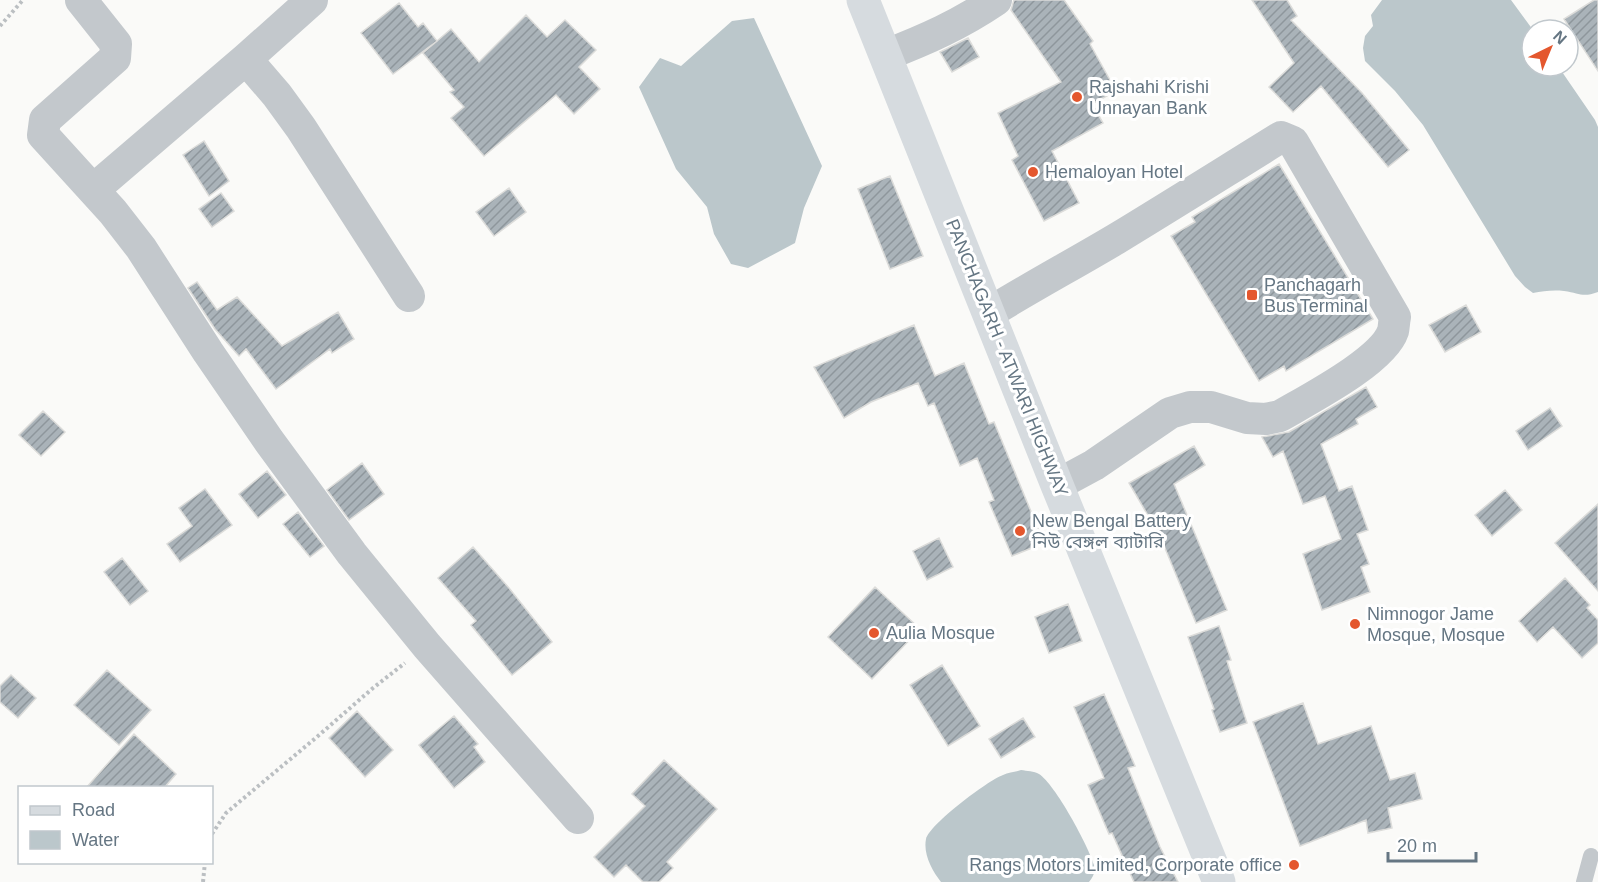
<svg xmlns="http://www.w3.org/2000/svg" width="1598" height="882" viewBox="0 0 1598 882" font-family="Arial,'Noto Sans Bengali',sans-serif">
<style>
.water{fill:#bbc7cb}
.building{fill:url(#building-hatch);stroke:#dcdcda;stroke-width:1.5}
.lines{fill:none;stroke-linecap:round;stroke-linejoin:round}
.path{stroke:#bbbfc2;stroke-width:4;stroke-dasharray:3 3;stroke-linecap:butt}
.lane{stroke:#c3c8cc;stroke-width:16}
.street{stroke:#c3c8cc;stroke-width:32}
.secondary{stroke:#d6dbdf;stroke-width:33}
.poi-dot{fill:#e4572e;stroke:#fff;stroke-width:2}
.labels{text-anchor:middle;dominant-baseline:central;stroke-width:6;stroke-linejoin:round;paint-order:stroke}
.poi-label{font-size:18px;fill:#657683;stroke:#fff;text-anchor:start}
.street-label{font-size:18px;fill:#657683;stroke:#fff}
</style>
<defs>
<pattern id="building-hatch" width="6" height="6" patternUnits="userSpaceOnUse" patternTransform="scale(1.5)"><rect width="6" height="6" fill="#aab3b9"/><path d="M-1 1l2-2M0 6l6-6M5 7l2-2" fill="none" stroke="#8e969c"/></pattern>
</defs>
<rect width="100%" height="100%" fill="#fafaf8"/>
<path class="water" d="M1382,0H1511L1533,30L1532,66H1558L1595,120L1598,127V292C1582,298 1580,293 1564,291C1553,290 1543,291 1533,293L1525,287L1515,276L1423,125L1395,91L1365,61L1363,48L1365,36L1373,26L1371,15Z
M754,18L822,166L804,208L795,243L748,268L731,264L714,234L707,207L676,169L639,87L660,58L681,66L732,21Z
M1021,770C1027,771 1034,771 1039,774C1055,784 1089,847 1094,865C1096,872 1093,877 1089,882H941C932,871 923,854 926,839C930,824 987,781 1003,775C1009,772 1016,772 1021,770Z"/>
<path class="building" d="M1014,0H1064L1093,41L1090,44L1116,91L1092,104L1103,123L1052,151L1079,203L1044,221L1012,160L1018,156L998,113L1061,82L1011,10Z
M1252,0H1287L1297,16L1291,20L1362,93L1409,150L1388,167L1321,86L1293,112L1269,87L1294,63Z
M1594,0H1598V71L1564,19Z
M399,3L418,27L423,23L437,41L393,74L361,33Z
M526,15L547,37L565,20L596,50L579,67L600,89L574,114L556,95L484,156L451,118L464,107L450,92L454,90L423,53L451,29L479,62Z
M968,38L979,57L952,72L940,52Z
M204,141L229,181L209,196L183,155Z
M1279,164L1373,319L1286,371L1284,366L1259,381L1171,236L1195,222L1192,217Z
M890,176L923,256L890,269L858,189Z
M509,188L526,212L494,236L476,212Z
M221,193L234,211L212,227L199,209Z
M197,282L217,310L237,297L282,346L338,312L354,339L332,353L330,349L276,389L246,349L239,356L215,329L188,288Z
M1466,305L1481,332L1445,352L1429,325Z
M914,325L935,376L964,363L989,424L994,422L1044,543L1012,556L989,502L994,500L977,458L960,466L934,403L928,406L918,383L871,402L844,418L814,367Z
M1366,387L1377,407L1356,419L1358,424L1321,444L1339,491L1352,486L1368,530L1357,534L1369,564L1361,567L1370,592L1322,610L1303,554L1341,539L1325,496L1303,504L1283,451L1273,457L1262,437L1289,432Z
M1550,408L1562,426L1528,450L1516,431Z
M43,411L65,432L41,456L19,435Z
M1194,446L1205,465L1174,484L1227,610L1196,623L1160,536L1129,483Z
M362,463L384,494L349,520L327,490Z
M267,471L286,495L258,518L239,494Z
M205,489L232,525L180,562L167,544L192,526L179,508Z
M1505,490L1522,510L1492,536L1475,515Z
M1598,504V591L1555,543Z
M298,512L324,546L310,557L283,524Z
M939,538L953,567L927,580L913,551Z
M473,547L509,588L552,642L512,675L471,625L476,621L438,578Z
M122,558L148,591L130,605L104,572Z
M1565,578L1590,605L1587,608L1598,620V643L1582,658L1553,627L1537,642L1519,621Z
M875,587L920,629L872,679L828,637Z
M1068,604L1082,641L1049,653L1035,617Z
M1219,626L1231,660L1227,661L1247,723L1220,732L1212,710L1214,709L1188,637Z
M942,665L980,726L948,746L910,685Z
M107,670L151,710L119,745L74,705Z
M11,675L36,698L18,718L0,702V686Z
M1104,694L1135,766L1128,768L1160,847L1178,882H1134L1112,833L1109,834L1088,785L1104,778L1074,707Z
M1303,703L1318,744L1371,726L1390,780L1415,773L1422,799L1388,808L1392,828L1368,833L1366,820L1300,846L1253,722Z
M357,711L393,750L365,777L329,738Z
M454,716L478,744L474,747L485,762L454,788L419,745Z
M1023,718L1035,737L1001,758L989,739Z
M134,734L176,774L164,788H86Z
M664,760L717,809L667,862L673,868L659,882H643L626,865L614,877L594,857L645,806L632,794Z"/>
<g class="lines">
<path class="path" d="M0,26L23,0
M212,834L226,813L318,736L373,688L405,663
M203,882L205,862"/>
<path class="lane" d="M1584,882L1591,856"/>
<path class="street" d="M81,0L116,44L115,58L45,120L43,135L113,212L141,248L208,352L269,441L352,554L427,646L578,818
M886,55C927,39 959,25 996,0
M246,59L277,95L301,128L409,296
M93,190L246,59L312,0
M989,313C1031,287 1074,264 1116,239C1172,205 1226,171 1281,137L1293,142L1395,317C1394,321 1394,327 1393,331C1383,361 1309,399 1280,416L1266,419L1247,418L1211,407H1190L1170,413L1094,465L1057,485"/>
<path class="secondary" d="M863,0L1057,485L1219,882"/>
</g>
<g class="poi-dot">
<circle cx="1077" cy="97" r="6"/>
<circle cx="1033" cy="172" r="6"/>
<rect x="1246" y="289" width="12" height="12" rx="3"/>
<circle cx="1020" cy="531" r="6"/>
<circle cx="1355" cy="624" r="6"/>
<circle cx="874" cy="633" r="6"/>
<circle cx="1294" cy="865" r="6"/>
</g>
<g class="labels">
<g class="poi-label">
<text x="1089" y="87">Rajshahi Krishi<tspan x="1089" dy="21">Unnayan Bank</tspan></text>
<text x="1045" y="172">Hemaloyan Hotel</text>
<text x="1264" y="285">Panchagarh<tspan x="1264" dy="21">Bus Terminal</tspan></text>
<text x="1032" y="521">New Bengal Battery<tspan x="1032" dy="21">নিউ বেঙ্গল ব্যাটারি</tspan></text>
<text x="1367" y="614">Nimnogor Jame<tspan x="1367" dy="21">Mosque, Mosque</tspan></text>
<text x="886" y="633">Aulia Mosque</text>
<text x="1282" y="865" text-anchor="end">Rangs Motors Limited, Corporate office</text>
</g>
<g class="street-label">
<text transform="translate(1007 358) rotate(68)">PANCHAGARH - ATWARI HIGHWAY</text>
</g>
</g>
<rect x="18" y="786" width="195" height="78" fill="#ffffff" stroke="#c1c8cd" stroke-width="1.5"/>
<rect x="30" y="806" width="30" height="9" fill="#d6dbdf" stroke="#c1c8cd" stroke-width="1.5"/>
<text x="72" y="816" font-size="18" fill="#657683">Road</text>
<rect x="30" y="831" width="30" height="18" fill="#bbc7cb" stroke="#c1c8cd" stroke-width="1.5"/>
<text x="72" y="846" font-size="18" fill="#657683">Water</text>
<g transform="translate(1550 48) rotate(43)"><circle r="28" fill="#ffffff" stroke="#c1c8cd" stroke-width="1.5"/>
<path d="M0-4.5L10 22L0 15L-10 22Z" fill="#e4572e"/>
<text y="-9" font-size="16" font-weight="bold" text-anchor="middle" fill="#657683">N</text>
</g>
<path d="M1388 852v9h88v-9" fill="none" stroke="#657683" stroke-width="3"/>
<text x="1397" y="852" font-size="18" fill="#657683" stroke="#ffffff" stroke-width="4.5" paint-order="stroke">20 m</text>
</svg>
